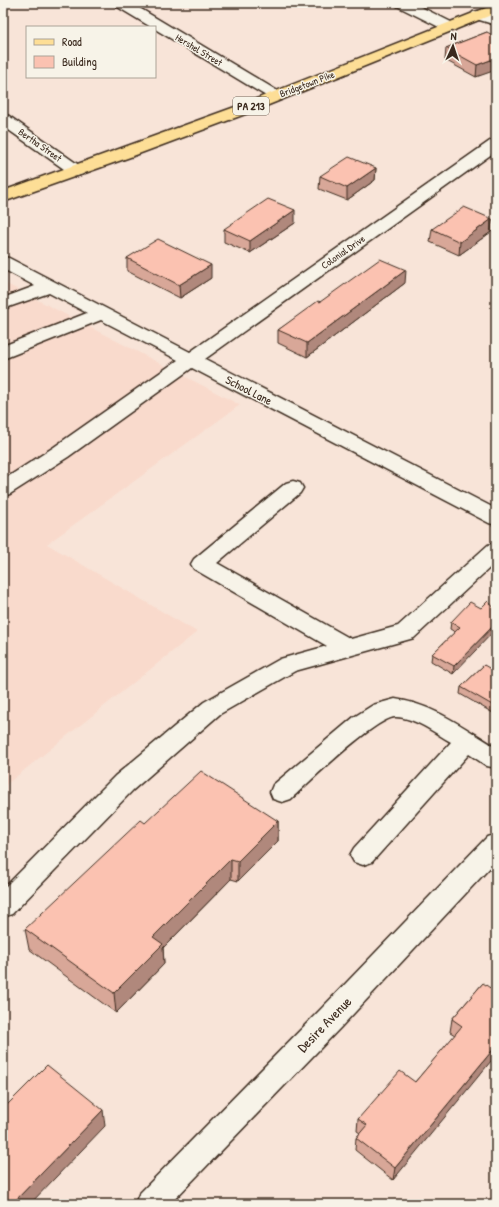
<svg xmlns="http://www.w3.org/2000/svg" width="499" height="1207" viewBox="0 0 499 1207" font-family="'Patrick Hand',sans-serif">
<style>
.built{fill:#f9dacc}
.lines{fill:none;stroke-linecap:round;stroke-linejoin:round}
.minor-casing{stroke:#3b2a1e;stroke-width:3}
.major-casing{stroke:#3b2a1e;stroke-width:3}
.minor{fill:#f7f3e8;fill-rule:evenodd}
.major{fill:#fdde96;fill-rule:evenodd}
.wall{fill:#d8a798;stroke:#3b2a1e}
.shaded-wall{fill:#b0887c;stroke:#3b2a1e}
.building{fill:#fbc2b1;stroke:#3b2a1e}
.labels{text-anchor:middle;dominant-baseline:central;stroke-width:3;stroke-linejoin:round;paint-order:stroke}
.far-street-label{font-size:10px;fill:#3b2a1e;stroke:#f7f3e8}
.shield{fill:#f7f3e8;stroke:#73665b;stroke-width:1}
.shield-label{font-size:11px;font-weight:bold;fill:#3b2a1e}
.street-label{font-size:12px;fill:#3b2a1e;stroke:#f7f3e8}
.near-street-label{font-size:14px;fill:#3b2a1e;stroke:#f7f3e8}
</style>
<rect width="100%" height="100%" fill="#f8e4d8"/>
<filter id="ink" filterUnits="userSpaceOnUse"><feTurbulence type="fractalNoise" baseFrequency=".025" numOctaves="2"/><feDisplacementMap in="SourceGraphic" scale="8" xChannelSelector="R" yChannelSelector="G"/><feConvolveMatrix kernelMatrix="1 2 1 2 8 2 1 2 1" color-interpolation-filters="sRGB"/></filter>
<g filter="url(#ink)">
<path class="built" d="M3,282L240,405L47,544L197,632L3,787Z"/>
<g class="lines">
<defs>
<path id="minor" d="M114,3H131L281,93L284,96L281,99L276,101L271,99L155,29V27H151L116,6Z
M395,3H413L455,24L457,27L455,30L450,31L445,30L397,6Z
M478,11L496,16V25L473,18L471,15L473,12Z
M3,114L9,116L83,168L85,171L83,174L77,176L71,174L3,126Z
M496,139V151L205,359L496,509V525L489,523L192,368L68,457L10,494L3,496V480L54,447L178,360L101,320L3,359V346L87,313L49,293L3,309V298L35,286L3,269V257L9,258L190,352L490,141Z
M293,481L300,483L303,488L300,493L217,563L351,639L398,626L488,545L496,543V562L414,638L295,671L220,714L133,790L12,914L3,917V889L115,776L204,702L280,659L327,646L194,569L191,564L194,559L286,483Z
M395,699C433,704 464,728 496,747V768L487,766L469,754L372,862L363,865L354,862L350,855L354,848L451,742C435,733 416,718 396,717C377,716 308,783 291,799L282,802L273,799L270,792L273,785L354,717L373,705Z
M496,834V861L341,1027L170,1204H135L139,1194L321,1009L487,837Z"/>
<path id="major" d="M496,4V13L256,110L133,156L3,202V191L246,103Z"/>
</defs>
<use href="#minor" class="minor-casing"/>
<use href="#major" class="major-casing"/>
<use href="#minor" class="minor"/>
<use href="#major" class="major"/>
</g>
<path class="wall" d="M487,32L476,77L445,60L446,48Z
M376,168L375,180L347,200L319,189L320,176Z
M492,219L491,232L459,255L430,242L432,229Z
M295,223L250,253L224,242V229Z
M127,258L211,278L180,298L127,271Z
M405,283L307,357L278,343V330L320,302Z
M481,608L453,674L431,661L432,654L455,632L450,629L451,622Z
M484,665L496,710L493,713L460,694L461,687Z
M278,821V841L238,881L231,879L163,948L164,964L116,1013L29,949L25,929Z
M483,983L393,1180L355,1150L356,1138L360,1133L357,1131L358,1119L415,1082L455,1035L450,1032L452,1019Z"/>
<path class="shaded-wall" d="M496,58V70L476,77L477,65Z
M376,168L375,180L347,200V188Z
M295,210V223L250,253V241Z
M492,219L491,232L459,255L460,242Z
M211,265V278L180,298L179,285Z
M406,270L405,283L307,357V343Z
M496,623V629L453,674L454,666Z
M496,704V710L493,713L494,706Z
M278,821V841L238,881V861Z
M231,859V879L163,948L164,964L116,1013L114,993L153,937Z
M496,1046V1055L393,1180L395,1168Z
M103,1110L105,1126L30,1204H12Z"/>
<path class="building" d="M487,32L496,37V58L477,65L446,48Z
M349,157L376,168L347,188L320,176Z
M268,199L295,210L250,241L224,229Z
M464,207L492,219L460,242L432,229Z
M158,239L211,265L179,285L127,258Z
M380,259L406,270L307,343L278,330L318,301L320,302Z
M488,601L496,610V623L454,666L432,654L460,627L451,622L470,602L481,608Z
M484,665L496,672V704L494,706L461,687Z
M201,771L278,821L238,861L231,859L153,937L163,944L114,993L25,929L141,820L145,823Z
M483,983L496,992V1046L395,1168L356,1138L367,1125L358,1119L400,1071L415,1082L462,1026L452,1019Z
M47,1065L103,1110L12,1204H3V1109Z"/>
</g>
<g class="labels">
<g class="far-street-label">
<text transform="translate(199 50) rotate(31)">Hershel Street</text>
<text transform="translate(307 84) rotate(-21)">Bridgetown Pike</text>
<text transform="translate(40 145) rotate(35)">Bertha Street</text>
<text transform="translate(343 252) rotate(-35)">Colonial Drive</text>
</g>
<rect class="shield" x="233" y="97" width="36" height="18" rx="3"/>
<g class="shield-label">
<text x="251" y="106">PA 213</text>
</g>
<g class="street-label">
<text transform="translate(249 390) rotate(27)">School Lane</text>
</g>
<g class="near-street-label">
<text transform="translate(324 1024) rotate(-46)">Desire Avenue</text>
</g>
</g>
<rect width="499" height="1207" fill="none" stroke="#f7f3e8" stroke-width="16"/>
<rect x="8" y="8" width="483" height="1191" fill="none" stroke="#3b2a1e" stroke-width="1.5" filter="url(#ink)"/>
<rect x="26" y="26" width="130" height="52" fill="#f7f3e8" stroke="#aca397"/>
<rect x="34" y="39" width="20" height="6" fill="#fdde96" stroke="#aca397"/>
<text x="62" y="46" font-size="12" fill="#3b2a1e">Road</text>
<rect x="34" y="56" width="20" height="12" fill="#fbc2b1" stroke="#aca397"/>
<text x="62" y="66" font-size="12" fill="#3b2a1e">Building</text>
<g transform="translate(453 46) rotate(3)" stroke="#f7f3e8" stroke-width="3" paint-order="stroke">
<path d="M0-3L7 15L0 10L-7 15Z" fill="#3b2a1e"/>
<text y="-6" font-size="11" font-weight="bold" text-anchor="middle" fill="#3b2a1e">N</text>
</g>
</svg>
